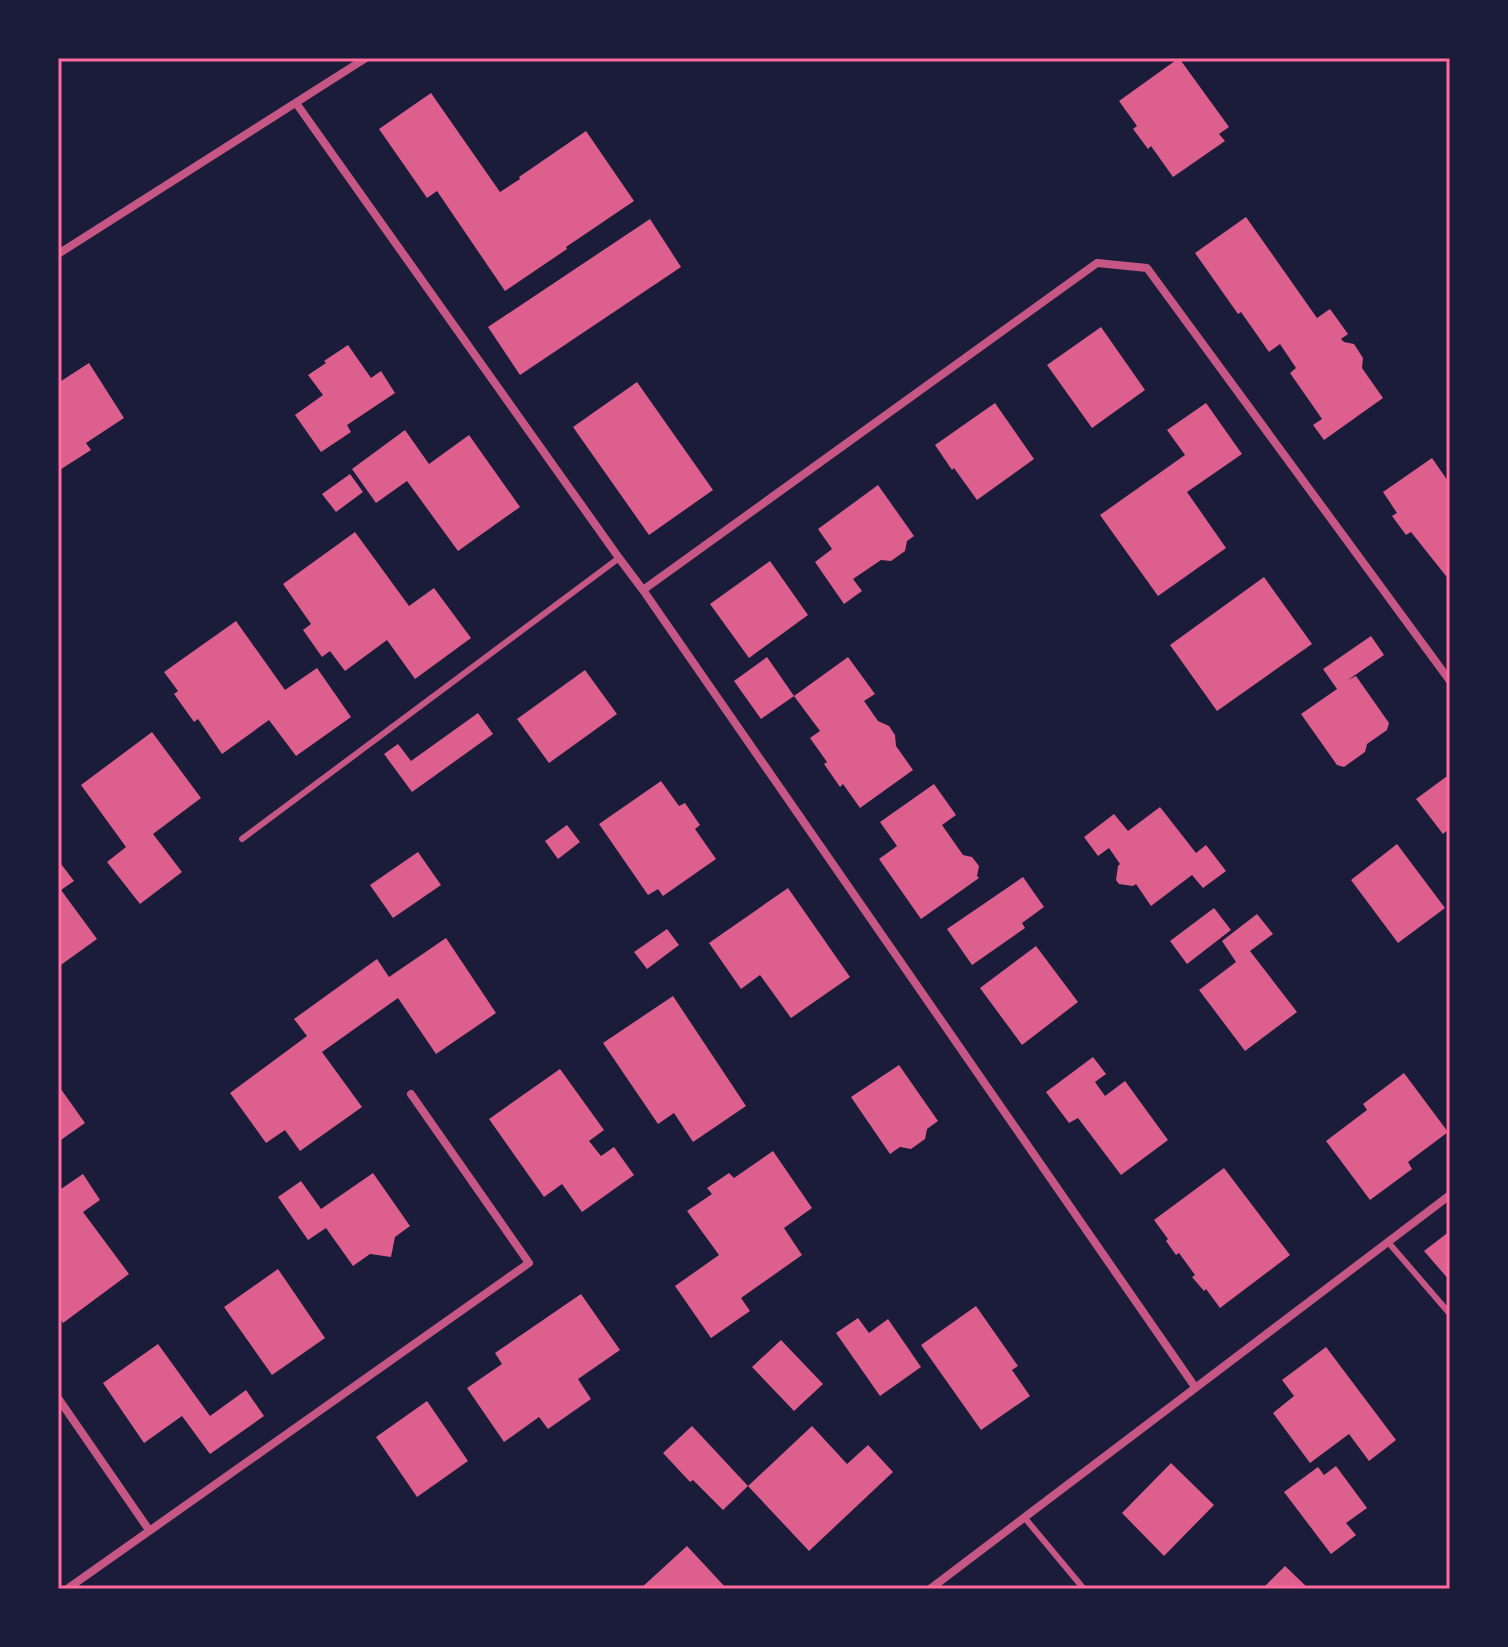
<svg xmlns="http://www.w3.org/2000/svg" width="1508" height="1647" viewBox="0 0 1508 1647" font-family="'Roboto Condensed',sans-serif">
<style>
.building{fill:#dd5f8e}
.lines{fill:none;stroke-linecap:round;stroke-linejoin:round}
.service{stroke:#c65784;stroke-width:6}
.minor{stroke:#c65784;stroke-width:8}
.neatline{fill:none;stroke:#ff6b9d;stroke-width:3}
</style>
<rect width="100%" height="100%" fill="#1b1b3a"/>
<path class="building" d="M1179,58L1229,127L1219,134L1225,141L1173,177L1151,146L1148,149L1133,129L1137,126L1119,101Z
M431,93L500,192L520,179L519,177L586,131L634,201L566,247L567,249L505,291L437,191L427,198L379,129Z
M1246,217L1317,318L1330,309L1348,334L1341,339L1344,342L1354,344L1363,358L1362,368L1383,398L1324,440L1313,425L1322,419L1290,373L1296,368L1280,344L1269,352L1241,312L1238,314L1195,253Z
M650,219L681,267L520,375L488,327Z
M1101,327L1145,390L1092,428L1047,365Z
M348,345L371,378L381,371L395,393L347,425L351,432L321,452L295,415L323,395L308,375L326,363L324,361Z
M89,363L124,418L86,443L91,450L58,471V383Z
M637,382L713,490L649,535L573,427Z
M995,403L1034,459L977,500L954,468L952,470L935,445Z
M1206,403L1242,454L1187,492L1226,548L1158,596L1100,515L1185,455L1167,430Z
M405,430L429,464L469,435L520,507L458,551L407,481L376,503L352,469Z
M1432,458L1450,484V581L1411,532L1406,535L1392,516L1397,513L1383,492Z
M350,474L363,492L336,512L322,494Z
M878,485L914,536L907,541L905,551L891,561L881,560L853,579L862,591L844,604L815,562L832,549L818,529Z
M355,532L409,606L434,588L471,638L415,679L387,640L345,671L330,651L322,657L303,630L311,624L283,584Z
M770,561L808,615L749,658L710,604Z
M1264,577L1312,644L1217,711L1170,645Z
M236,621L285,690L317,668L351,717L296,756L269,720L222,754L198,719L194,722L174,694L178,691L164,672Z
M1371,636L1384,655L1348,680L1356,676L1389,723L1387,730L1367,744L1365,752L1344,767L1337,765L1301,714L1337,689L1323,669Z
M767,657L794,696L761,719L734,681Z
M848,657L875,694L864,701L878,721L889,726L895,735L896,746L913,770L860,808L843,784L840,787L824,764L827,762L810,738L820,731L794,696Z
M585,670L617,714L549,763L517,719Z
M478,713L493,734L412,792L384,754L398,744L411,761Z
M152,732L201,798L153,834L182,872L140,904L107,862L126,847L81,785Z
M1450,774V828L1443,834L1416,799Z
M661,781L679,806L685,803L700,825L695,829L716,859L663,896L658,889L648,895L599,824Z
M934,784L956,815L942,825L963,855L972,857L979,866L977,876L979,878L921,919L879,859L897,846L880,822Z
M1160,807L1196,853L1206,845L1226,871L1203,888L1192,875L1151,906L1136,884L1133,886L1119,884L1116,880L1118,866L1120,864L1109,848L1098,856L1084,837L1114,814L1128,831Z
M567,825L580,842L558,859L545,841Z
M1397,844L1445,908L1398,943L1351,880Z
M418,852L441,885L393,918L370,885Z
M58,860L74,881L61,890L97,939L58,967Z
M1023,877L1044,907L1022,923L1025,928L972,965L947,929Z
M788,888L850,977L791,1018L760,975L741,989L709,943Z
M1214,908L1231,930L1187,964L1170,941Z
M1257,914L1273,934L1250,951L1297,1012L1245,1051L1199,990L1236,962L1222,941Z
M667,929L679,945L647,969L634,952Z
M446,938L496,1013L436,1054L398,998L322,1052L362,1107L300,1151L285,1130L266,1143L230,1093L307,1036L294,1019L377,959L389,977Z
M1036,946L1078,1002L1022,1045L980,988Z
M673,996L746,1106L693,1142L674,1113L658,1124L603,1043Z
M1093,1057L1106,1074L1095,1082L1105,1096L1125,1081L1168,1140L1121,1175L1078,1118L1069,1123L1046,1092Z
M899,1065L938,1121L927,1129L925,1139L911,1149L900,1147L890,1154L851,1097Z
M560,1069L604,1130L589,1141L601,1156L614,1147L634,1175L582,1212L562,1184L544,1197L489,1119Z
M1404,1073L1448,1132L1408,1162L1412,1169L1370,1200L1326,1141L1367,1110L1363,1104Z
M58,1085L85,1123L58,1142Z
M773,1151L812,1208L784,1228L802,1255L741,1298L750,1311L711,1338L675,1286L719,1255L687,1211L712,1194L707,1188L729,1173L734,1178Z
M1224,1168L1290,1255L1220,1308L1206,1289L1204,1291L1192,1277L1195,1275L1179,1253L1176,1255L1166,1241L1168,1239L1154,1220Z
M373,1173L410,1226L395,1237L391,1257L370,1254L353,1266L326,1228L308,1240L278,1197L301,1181L321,1209Z
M83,1174L100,1200L83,1212L129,1274L63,1323L58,1316V1191Z
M1450,1231V1281L1424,1251Z
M278,1269L325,1338L272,1375L224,1307Z
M581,1294L620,1350L578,1379L591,1399L548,1429L539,1417L504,1442L467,1388L502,1364L495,1353Z
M976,1306L1018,1366L1012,1370L1030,1396L981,1430L921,1345Z
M858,1318L869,1333L888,1319L921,1367L880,1396L836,1333Z
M781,1340L823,1384L794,1411L752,1367Z
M158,1344L210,1416L246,1390L264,1416L210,1454L182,1416L144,1443L103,1383Z
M1326,1347L1396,1440L1369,1461L1349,1434L1310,1463L1273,1413L1294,1396L1282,1380Z
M427,1401L468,1461L417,1497L376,1437Z
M692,1426L748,1486L812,1426L847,1464L868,1445L893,1472L809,1551L748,1486L723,1510L693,1480L690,1482L663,1453Z
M1171,1463L1214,1505L1164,1556L1122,1513Z
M1336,1466L1367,1508L1346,1523L1356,1535L1331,1554L1284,1492L1318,1467L1324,1475Z
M687,1546L727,1589H640Z
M1285,1566L1309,1589H1262Z"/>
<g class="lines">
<path class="service" d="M242,839L619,558
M1388,1242L1450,1314
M1024,1517L1084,1589"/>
<path class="minor" d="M296,103L619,558L643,590L1195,1387
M58,254L366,58
M643,590L1097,263L1147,268L1450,681
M58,1398L149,1530
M67,1589L529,1263L411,1094
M930,1589L1450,1195"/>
</g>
<rect width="1508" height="1647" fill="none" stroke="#1b1b3a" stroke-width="120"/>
<rect x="60" y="60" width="1388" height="1527" class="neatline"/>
</svg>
